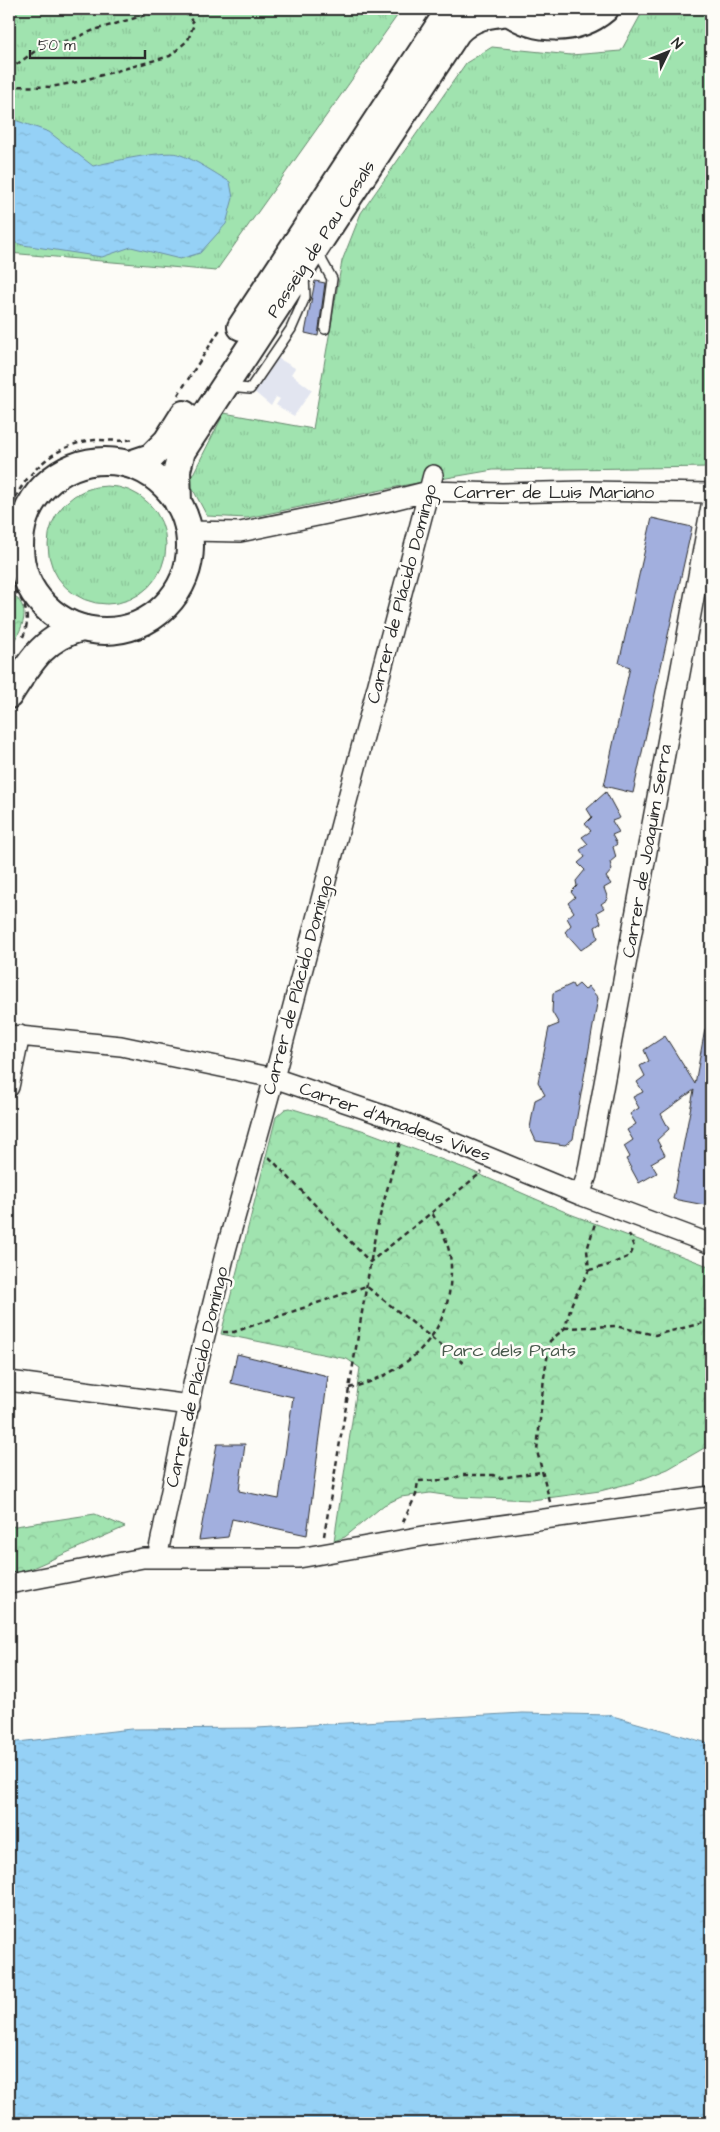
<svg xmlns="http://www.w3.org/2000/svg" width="720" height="2132" viewBox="0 0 720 2132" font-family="'Architects Daughter',sans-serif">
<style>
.built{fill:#e2e5f0}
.grass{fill:url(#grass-tufts);stroke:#66876d}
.park{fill:url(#park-crowns);stroke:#66876d}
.water{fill:url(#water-ripples);stroke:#6b8fa5}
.building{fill:#a2afde;stroke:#2b2b2b}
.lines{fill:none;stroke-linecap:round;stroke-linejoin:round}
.lane-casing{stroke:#2b2b2b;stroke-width:12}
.street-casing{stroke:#2b2b2b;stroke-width:22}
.secondary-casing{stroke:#2b2b2b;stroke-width:30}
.path{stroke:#2b2b2b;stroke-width:2.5;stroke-dasharray:5 4;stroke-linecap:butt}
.lane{stroke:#fdfcf7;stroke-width:9}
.street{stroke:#fdfcf7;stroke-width:19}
.secondary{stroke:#fdfcf7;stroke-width:26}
.labels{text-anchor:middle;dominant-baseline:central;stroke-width:5;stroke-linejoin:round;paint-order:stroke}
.street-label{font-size:18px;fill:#2b2b2b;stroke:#fdfcf7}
.park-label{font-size:18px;fill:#48594c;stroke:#fdfcf7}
</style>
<defs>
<pattern id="grass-tufts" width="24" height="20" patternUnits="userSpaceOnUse" patternTransform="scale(1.25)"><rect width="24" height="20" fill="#a0e3af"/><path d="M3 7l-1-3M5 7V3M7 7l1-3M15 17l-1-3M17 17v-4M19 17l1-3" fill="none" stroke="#8ac397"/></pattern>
<pattern id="park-crowns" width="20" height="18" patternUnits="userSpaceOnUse" patternTransform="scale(1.25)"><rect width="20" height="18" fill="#a0e3af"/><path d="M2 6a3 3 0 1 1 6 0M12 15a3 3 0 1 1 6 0" fill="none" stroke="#8ac397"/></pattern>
<pattern id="water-ripples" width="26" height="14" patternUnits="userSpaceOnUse" patternTransform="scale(1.25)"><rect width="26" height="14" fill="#95d1f6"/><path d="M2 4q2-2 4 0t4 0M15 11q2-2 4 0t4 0" fill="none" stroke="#81b4d3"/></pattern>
</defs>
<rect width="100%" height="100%" fill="#fdfcf7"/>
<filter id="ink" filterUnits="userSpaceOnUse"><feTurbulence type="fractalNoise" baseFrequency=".02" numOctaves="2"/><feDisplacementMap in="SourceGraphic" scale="10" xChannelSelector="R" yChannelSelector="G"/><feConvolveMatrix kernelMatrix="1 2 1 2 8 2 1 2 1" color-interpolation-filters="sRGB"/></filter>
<g filter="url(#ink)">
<path class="built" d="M274,356L295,368L291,374L312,390L294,416L276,405L280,399L276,397L271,406L252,390Z"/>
<path class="grass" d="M9,9H402L216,271L9,253Z
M644,9H711V467L493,470L406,485L247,518L207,516L189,482L224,413L313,429L342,261L361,213L466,63L492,47L571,55L621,51Z
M48 545a59 59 0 1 1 118 0a59 59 0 1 1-118 0Z"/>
<path class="park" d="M9,592C35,608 22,629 9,649Z
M290,1108L365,1131L467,1169L570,1214L711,1267V1444L668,1469L635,1482L600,1491L532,1500L458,1497L430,1493L401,1497L384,1505L345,1537L334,1541L360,1368L347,1359L221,1334L276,1117L285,1109Z
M95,1514L125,1527L21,1573L9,1575V1527Z"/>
<path class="water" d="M9,118L49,132L93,166C110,162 163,150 178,154C196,160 213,172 230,182L233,198L226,224L200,253L180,259L131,247L102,257L23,245L9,241Z
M523,1713L609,1715L711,1744V2123H9V1743L131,1729L257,1728Z"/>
<path class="building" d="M315,281L325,283L318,336L305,333Z
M652,518L692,527L633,793L604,786L630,667L619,663Z
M606,792L620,818L612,821L619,832L612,835L617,844L613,847L616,857L610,862L612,870L606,877L611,884L604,888L608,899L601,904L604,908L597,912L601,923L595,927L598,938L581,950L565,932L571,925L567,918L574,912L568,903L575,897L571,892L577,886L576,881L585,870L578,863L585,857L580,850L588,844L582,837L591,831L585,824L592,817L587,809Z
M572,984L574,988L579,984L585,990L588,986L598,998L573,1139L565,1145L536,1141L530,1128L535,1100L545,1095L538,1082L549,1028L559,1024L552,1012L553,993Z
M705,1029L711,1030L710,1206L673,1199L694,1090L661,1114L669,1129L657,1140L665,1155L651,1163L657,1173L639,1183L626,1159L630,1157L624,1146L633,1140L627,1130L636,1124L630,1114L639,1108L633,1097L643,1092L637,1082L645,1076L640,1066L649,1061L644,1050L665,1036L695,1084Z
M237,1354L328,1376L307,1535L232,1519L228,1537L199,1540L217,1444H245L239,1491L279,1499L293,1397L231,1383Z"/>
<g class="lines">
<defs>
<path id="lane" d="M320,250L322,261L332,279L325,329
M229,387L250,389L291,329L305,297L304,276"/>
<path id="street" d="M191,531L240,532L385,502L429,491L502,493L586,491L711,493
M9,541L20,532
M9,565L23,568
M9,1035L121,1046L274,1078L406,1123L580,1195L711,1244
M9,1087L20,1035
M580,1195L587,1175L711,506
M9,1381L190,1405
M157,1558L194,1380L226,1250L274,1078L433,475
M9,1584L143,1558H299L429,1535L711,1496"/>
<path id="secondary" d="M505,9C533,32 577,33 605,9
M241,327L450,9
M20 546a85 85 0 1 1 170 0a85 85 0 1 1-170 0Z
M130,464L151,457L167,441L184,414
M178,503L177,470L182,451L457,32C472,16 489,14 509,12
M9,695C29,664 43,637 82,628"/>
</defs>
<use href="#lane" class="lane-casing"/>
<use href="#street" class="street-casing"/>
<use href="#secondary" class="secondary-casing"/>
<path class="path" d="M186,13L189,9
M9,70L45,44L71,40L94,30L149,14L175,10L186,13L194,24L188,40L170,56L77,82L51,87L9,86
M178,395L221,328
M9,515C19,477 55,443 95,440C108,440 120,442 133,439
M9,584C24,599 33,617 22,639
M269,1157L370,1262L482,1172
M589,1270L606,1266L630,1256L634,1247L629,1234
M565,1328L615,1326L655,1335L711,1321
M223,1332H234L366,1286L466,1365
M349,1388C400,1376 445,1341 450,1286C451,1275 452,1262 449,1251C446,1237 439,1225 432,1213
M550,1502L537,1451L544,1377L550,1341L565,1328L572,1303L589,1270L587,1250L596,1220
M403,1522L416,1495L418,1481L448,1480L463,1475H493L500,1478L541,1472
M324,1536L376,1230L401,1139"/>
<use href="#lane" class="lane"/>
<use href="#street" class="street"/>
<use href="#secondary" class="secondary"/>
</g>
</g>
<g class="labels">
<g class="street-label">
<text transform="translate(321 239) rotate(-57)">Passeig de Pau Casals</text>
<text x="554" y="492">Carrer de Luis Mariano</text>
<text transform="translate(402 594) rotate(-75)">Carrer de Plácido Domingo</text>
<text transform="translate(647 851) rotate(-80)">Carrer de Joaquim Serra</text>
<text transform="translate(298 985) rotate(-75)">Carrer de Plácido Domingo</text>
<text transform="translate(395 1122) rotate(20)">Carrer d'Amadeus Vives</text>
<text transform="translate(197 1377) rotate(-77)">Carrer de Plácido Domingo</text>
</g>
<g class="park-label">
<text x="509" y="1350">Parc dels Prats</text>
</g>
</g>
<rect width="720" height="2132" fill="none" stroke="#fdfcf7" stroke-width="30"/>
<rect x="15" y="15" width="690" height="2102" fill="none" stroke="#2b2b2b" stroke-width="2" filter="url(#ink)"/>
<g transform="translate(668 52) rotate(47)" stroke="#fdfcf7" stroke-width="4" paint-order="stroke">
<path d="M0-4L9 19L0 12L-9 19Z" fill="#2b2b2b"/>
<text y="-8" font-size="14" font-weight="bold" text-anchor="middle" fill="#2b2b2b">N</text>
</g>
<path d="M30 50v8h115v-8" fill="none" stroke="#2b2b2b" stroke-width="2.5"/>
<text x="38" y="50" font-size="15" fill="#2b2b2b" stroke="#fdfcf7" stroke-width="4" paint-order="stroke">50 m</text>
</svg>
